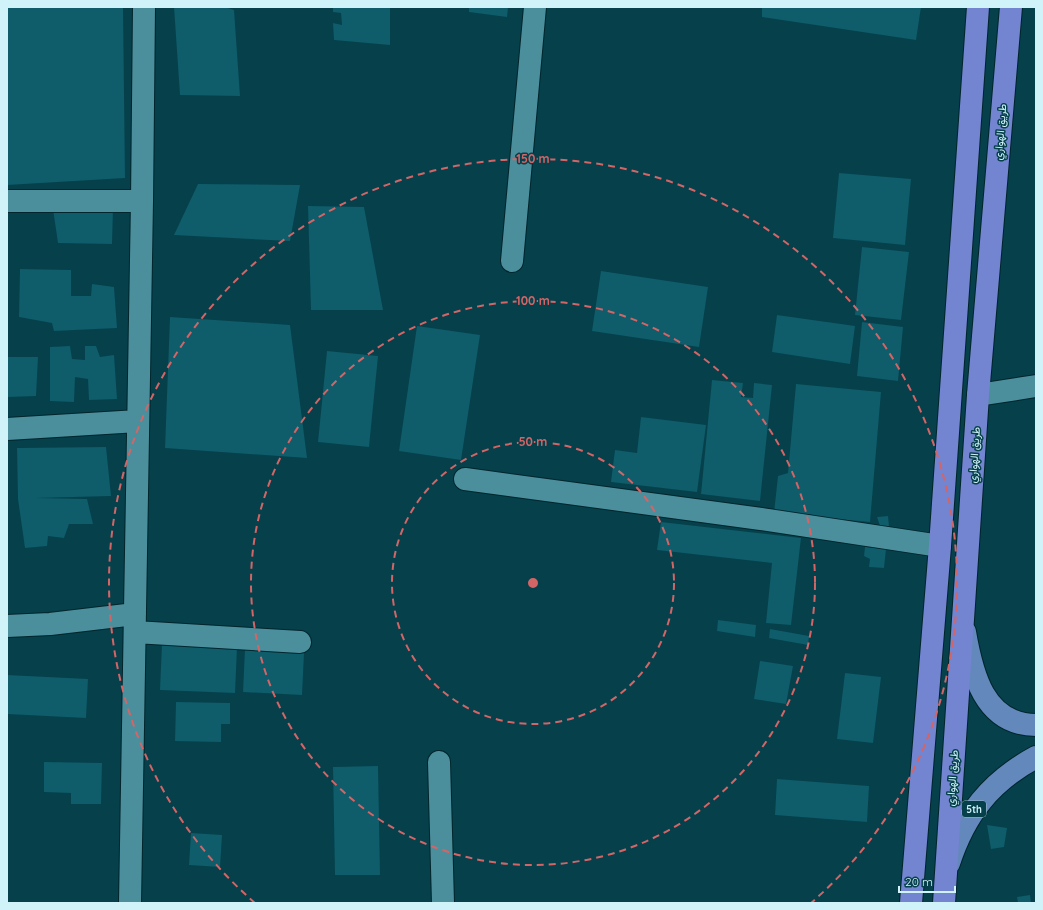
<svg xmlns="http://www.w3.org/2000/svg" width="1043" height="910" viewBox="0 0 1043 910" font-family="Quicksand,Vazirmatn,sans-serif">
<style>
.building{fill:#0f5c6a}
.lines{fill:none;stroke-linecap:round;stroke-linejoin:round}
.minor-casing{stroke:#00252c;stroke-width:24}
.major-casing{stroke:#00252c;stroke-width:24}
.highway-casing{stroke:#00252c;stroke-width:24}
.minor{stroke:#4b8f9d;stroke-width:22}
.major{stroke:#6388bc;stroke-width:22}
.highway{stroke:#7384d0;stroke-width:22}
.ring{fill:none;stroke:#d46567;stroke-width:2;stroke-dasharray:7 5}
.labels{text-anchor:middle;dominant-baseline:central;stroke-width:3;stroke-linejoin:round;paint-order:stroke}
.shield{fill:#05404b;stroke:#93bdc5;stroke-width:1}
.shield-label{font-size:10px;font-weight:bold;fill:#d0f2f9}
.street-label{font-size:11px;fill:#d0f2f9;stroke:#05404b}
.centre{fill:#d46567;stroke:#05404b;stroke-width:2}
.ring-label{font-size:12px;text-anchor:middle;font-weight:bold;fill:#d46567;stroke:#05404b;stroke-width:3;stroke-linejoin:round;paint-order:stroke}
</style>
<rect width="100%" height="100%" fill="#05404b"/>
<path class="building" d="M7,7H123L125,178L7,185Z
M174,7H225L234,10L240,96L180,95Z
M333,7H390V45L334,40L333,23L342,25L341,13L333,12Z
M469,7H508L507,17L469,12Z
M762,7H921L916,40L762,17Z
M839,173L911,179L905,245L833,238Z
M198,184L300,185L290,241L174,235Z
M308,206L364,207L383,310H311Z
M113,208L112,244L58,243L53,209Z
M862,247L909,252L901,320L855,315Z
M20,269L71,270V296H91L92,284L114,287L117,328L54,331L52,323L19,317Z
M601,271L708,287L699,347L592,331Z
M777,315L855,326L850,364L772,352Z
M170,317L290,325L307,458L165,448Z
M862,322L903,327L898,381L857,376Z
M417,326L480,335L461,460L399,451Z
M70,346L72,359L85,360V346H96L100,357L114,355L117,399L89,400L88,379L75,377L74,402L50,401V347Z
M327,351L378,356L369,447L318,442Z
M7,357H38L36,396L7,397Z
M712,380L743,383L741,397L753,398L754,383L772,385L760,501L701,494Z
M796,384L881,392L870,522L774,513L778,476L788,473Z
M641,417L706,425L697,492L611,482L615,450L637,453Z
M106,447L111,496L36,498L87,499L93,524H69L64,538L48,536L47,546L25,548L18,499L17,448Z
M888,516L889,526H880L877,517Z
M661,522L801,538L791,625L766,623L772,563L657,550Z
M865,547L886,549L884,568L869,567L870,559L864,556Z
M718,620L756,625L755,637L717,631Z
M770,629L809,636L808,645L769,638Z
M162,644L237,647L235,693L160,690Z
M245,649L304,653L302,695L243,692Z
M760,661L793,666L786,704L754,699Z
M845,673L881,677L873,743L837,739Z
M7,675L88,679L86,718L7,714Z
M176,702L230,703V724H221V742L175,741Z
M44,762L102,763L101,804H71V793L44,792Z
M378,766L380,875H335L333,767Z
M777,779L869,786L867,822L775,815Z
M987,825L1007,828L1004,847L991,849Z
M191,833L222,835L220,867L189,865Z
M1030,895L1031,903H1018L1017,897Z"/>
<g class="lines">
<defs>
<path id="minor" d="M7,201H142
M512,261L535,7
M978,395L1036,386
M7,429L138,421
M465,479L761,519L940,546
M7,626L50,624L135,614
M135,632L300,642
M439,762L443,903
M130,903L142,201L144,7"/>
<path id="major" d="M965,632C972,673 984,725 1036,725
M949,863C965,814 990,782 1036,757"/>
<path id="highway" d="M911,903L940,546L978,7
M944,903L978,395L1011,7"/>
</defs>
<use href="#minor" class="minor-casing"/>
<use href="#major" class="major-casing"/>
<use href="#highway" class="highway-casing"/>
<use href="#minor" class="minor"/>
<use href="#major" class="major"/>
<use href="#highway" class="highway"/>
</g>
<g class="ring">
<circle cx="533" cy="583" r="141"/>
<circle cx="533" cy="583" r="282"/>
<path d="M255 903A424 424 0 1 1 811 903"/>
</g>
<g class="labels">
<rect class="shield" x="962" y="801" width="24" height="16" rx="3"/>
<g class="shield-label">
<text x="974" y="809">5th</text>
</g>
<g class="street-label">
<text transform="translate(1000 132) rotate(-85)">طريق الهواري</text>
<text transform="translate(974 455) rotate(-86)">طريق الهواري</text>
<text transform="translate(952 778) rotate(-86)">طريق الهواري</text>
</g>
</g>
<circle cx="533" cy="583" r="6" class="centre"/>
<g class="ring-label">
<text x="533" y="163">150 m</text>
<text x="533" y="305">100 m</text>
<text x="533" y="446">50 m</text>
</g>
<rect width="1043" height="910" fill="none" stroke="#d0f2f9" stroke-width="16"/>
<path d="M899 886v6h56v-6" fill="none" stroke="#d0f2f9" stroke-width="2"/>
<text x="905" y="886" font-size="12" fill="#d0f2f9" stroke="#05404b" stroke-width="3" paint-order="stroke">20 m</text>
</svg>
